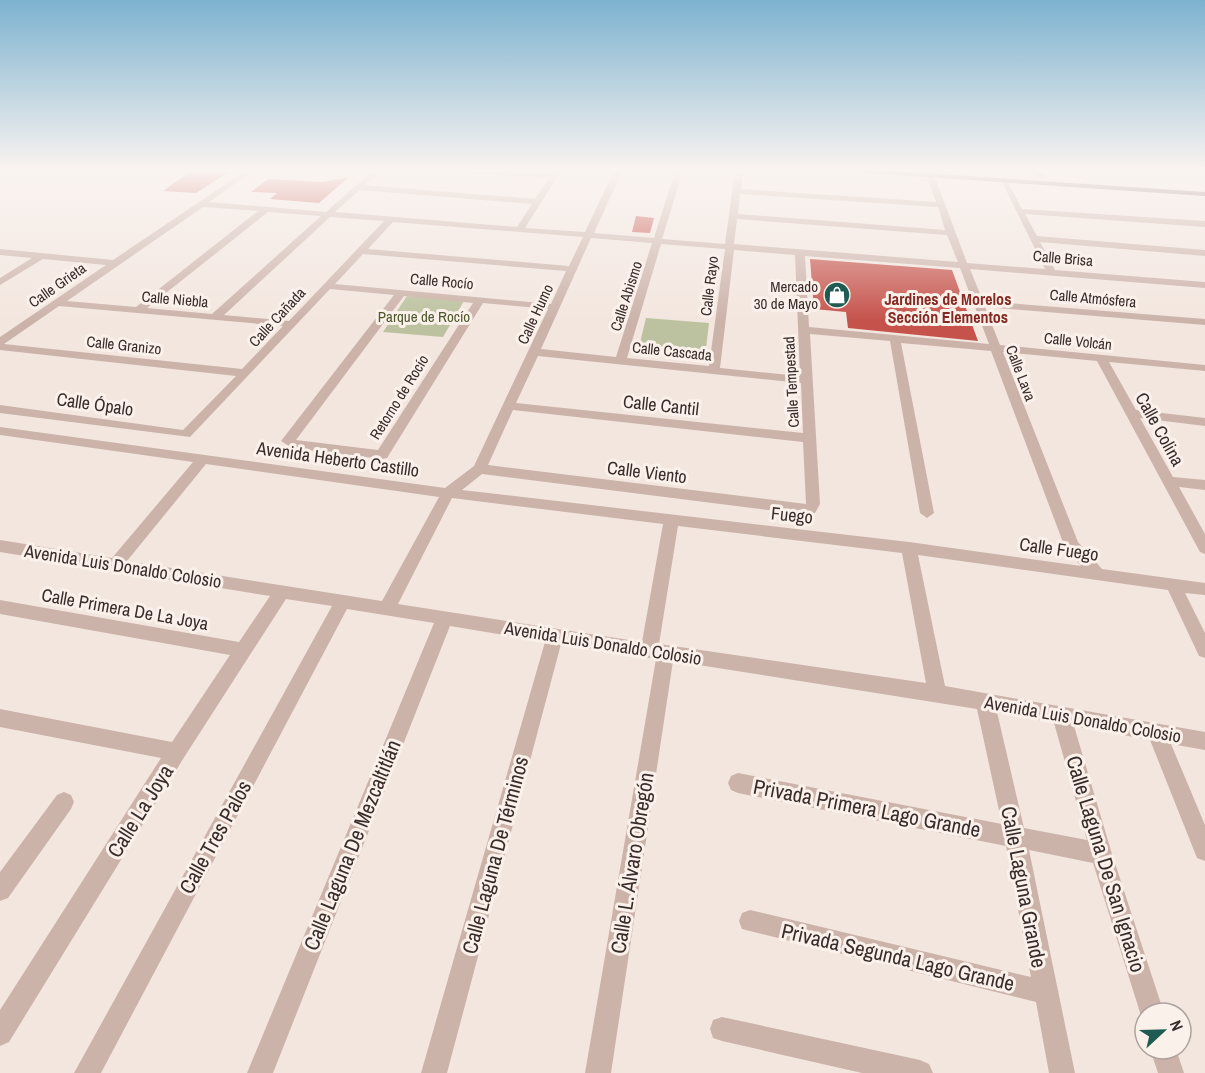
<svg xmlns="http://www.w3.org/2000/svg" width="1205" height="1073" viewBox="0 0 1205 1073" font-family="'Archivo Narrow',sans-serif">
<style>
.green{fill:#bcc29f}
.building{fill:#c5524b}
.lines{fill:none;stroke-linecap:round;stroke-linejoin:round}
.minor{fill:#cbb3aa;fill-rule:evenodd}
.major{fill:#7a605b;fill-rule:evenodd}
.labels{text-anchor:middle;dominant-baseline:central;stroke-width:6;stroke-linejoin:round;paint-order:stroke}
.far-street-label{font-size:15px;fill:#392c2a;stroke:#faf1eb}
.far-poi-label{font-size:15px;fill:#392c2a;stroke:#faf1eb;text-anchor:end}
.far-park-label{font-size:15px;fill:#4f572e;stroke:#faf1eb}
.far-neighbourhood-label{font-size:16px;font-weight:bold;fill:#872923;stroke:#faf1eb}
.street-label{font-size:18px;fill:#392c2a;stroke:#faf1eb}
.near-street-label{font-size:21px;fill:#392c2a;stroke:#faf1eb}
</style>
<rect width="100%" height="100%" fill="#f3e6df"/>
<path class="green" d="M407,296L464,301L443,337L383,332Z
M646,318L709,323L705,357L638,351Z"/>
<path class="building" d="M191,171H230L196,193L163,191Z
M349,177L319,203L270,199L277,193L251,192L268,179L323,182Z
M636,216L654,218L650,233L632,232Z
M810,259L952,270L978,341L848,328L846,312L814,309Z"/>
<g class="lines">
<path class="minor" d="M245,171H253L209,202L326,212L372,171H380L365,185L535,199L549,178L464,173L460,171L552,174L553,171H561L525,228L585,232L614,171H622L594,233L654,238L675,171H683L662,239L725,244L735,171H743L741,189L936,202L926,175L930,173L934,175L967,263L1045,269L1000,178H1006L1022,209L1205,221V227L1025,214L1037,236L1205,250V256L1040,242L1055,270L1205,282V288L970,269L983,301L1205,319V325L985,307L1000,345L1205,365V371L1109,362L1136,410L1205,418V426L1140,418L1173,477L1205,480V490L1179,487L1205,534V554L1200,552L1097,361L1003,352L1078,542L1102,569L1205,583V595L1185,593L1205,633V658L1199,656L1168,590L918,555L945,686L1205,732V750L1171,744L1205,825V861L1197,858L1150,740L1074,726L1112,854L1164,1013H1145V1022H1143L1093,863L1029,850L1075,1073H1049L1036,1002L742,929L739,921L742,913L750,910L1031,977L1006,846L738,793L731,790L728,783L731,776L738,773L1002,824L977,709L673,661L611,1073H585L656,659L561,644L447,1073H421L545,642L450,626L273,1073H247L434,623L347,609L101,1073H74L332,606L286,599L183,759L9,1042L0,1046V1010L161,758L0,727V709L172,742L230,655L0,614V600L239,642L270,596L0,552V540L112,558L193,462L0,435V427L445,488L474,466L548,309L483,303L387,458L382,459L292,448L281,441L394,295L330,289L190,437L0,413V405L183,430L187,426L236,376L0,350V337L106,265L43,259L0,285V278L32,258L0,255V249L113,260ZM360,190L532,204L517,227L335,212ZM740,194L938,207L945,230L738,214ZM203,207L258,211L136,307L67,301ZM268,212L321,216L212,314L147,308ZM330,217L384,221L289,321L224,315ZM737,219L947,235L958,262L734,244ZM393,222L583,237L569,266L368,249ZM591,238L652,243L616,357L541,349ZM661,244L725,249L709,366L627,358ZM734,250L795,255L800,376L720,368ZM363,254L566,271L551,304L335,284ZM805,256L960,268L989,344L809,327ZM404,296L473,303L378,450L296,440ZM59,306L283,326L242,369L4,344ZM810,334L890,341L920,513L927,518L934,513L901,343L991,351L1064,545L1081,566L909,542L462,490L482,474L799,514L815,513L820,504ZM538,356L801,383L803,433L516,403ZM513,410L803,442L806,504L488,465ZM206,464L439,497L382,601L127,561ZM452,498L663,524L642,642L398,604ZM678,526L902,553L926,683L659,644ZM997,712L1054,723L1087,840L1024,828Z
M1033,171H1041L1046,177L1039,179Z
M64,792L71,795L74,802L71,809L8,898L0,901V872L57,795Z
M722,1017L920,1060L929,1064L933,1073H862L722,1041L713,1038L710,1029L713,1020Z
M1150,1049H1176L1184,1073H1158Z"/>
<path class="major" d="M863,171H895L1205,192V196L867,173Z"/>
</g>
<linearGradient id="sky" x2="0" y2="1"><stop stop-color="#7db2cf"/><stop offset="0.53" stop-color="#faf4f1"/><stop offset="1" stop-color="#faf4f1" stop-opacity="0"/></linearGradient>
<rect width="1205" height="321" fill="url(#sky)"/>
<defs>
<symbol id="shop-disc" viewBox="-11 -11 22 22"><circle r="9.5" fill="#1f5a53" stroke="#faf1eb"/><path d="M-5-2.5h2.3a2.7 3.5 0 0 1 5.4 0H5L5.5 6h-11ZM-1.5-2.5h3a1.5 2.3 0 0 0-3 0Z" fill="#fff"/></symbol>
</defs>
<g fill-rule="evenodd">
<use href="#shop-disc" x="822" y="280" width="30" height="30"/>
</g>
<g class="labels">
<g class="far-street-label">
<text transform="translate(1063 258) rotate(5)">Calle Brisa</text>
<text transform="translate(442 281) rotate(5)">Calle Rocío</text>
<text transform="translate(57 285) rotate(-35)">Calle Grieta</text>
<text transform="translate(709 286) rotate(-83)">Calle Rayo</text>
<text transform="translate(626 296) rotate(-72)">Calle Abismo</text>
<text transform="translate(1093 298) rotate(5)">Calle Atmósfera</text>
<text transform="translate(175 299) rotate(5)">Calle Niebla</text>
<text transform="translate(535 314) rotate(-65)">Calle Humo</text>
<text transform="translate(277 317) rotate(-47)">Calle Cañada</text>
<text transform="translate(1078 341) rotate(6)">Calle Volcán</text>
<text transform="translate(124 345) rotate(6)">Calle Granizo</text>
<text transform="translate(672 351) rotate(6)">Calle Cascada</text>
<text transform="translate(1021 373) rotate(69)">Calle Lava</text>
<text transform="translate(791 382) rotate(-93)">Calle Tempestad</text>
<text transform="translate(399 397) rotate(-58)">Retorno de Rocío</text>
</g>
<g class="far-poi-label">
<text x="818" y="286">Mercado<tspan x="818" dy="17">30 de Mayo</tspan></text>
</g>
<g class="far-park-label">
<text x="424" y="316">Parque de Rocío</text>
</g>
<g class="far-neighbourhood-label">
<text x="948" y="299">Jardines de Morelos<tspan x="948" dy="18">Sección Elementos</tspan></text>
</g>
<g class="street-label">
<text transform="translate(95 404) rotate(8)">Calle Ópalo</text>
<text transform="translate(661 405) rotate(6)">Calle Cantil</text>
<text transform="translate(1160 429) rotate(61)">Calle Colina</text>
<text transform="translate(338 459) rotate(8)">Avenida Heberto Castillo</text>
<text transform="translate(647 472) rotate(7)">Calle Viento</text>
<text transform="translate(792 515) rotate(6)">Fuego</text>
<text transform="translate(1059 549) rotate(8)">Calle Fuego</text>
<text transform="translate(123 566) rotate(9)">Avenida Luis Donaldo Colosio</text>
<text transform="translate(125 609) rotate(10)">Calle Primera De La Joya</text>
<text transform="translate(603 643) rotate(9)">Avenida Luis Donaldo Colosio</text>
<text transform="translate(1083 719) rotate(10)">Avenida Luis Donaldo Colosio</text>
</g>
<g class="near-street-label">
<text transform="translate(867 808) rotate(11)">Privada Primera Lago Grande</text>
<text transform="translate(140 811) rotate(-58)">Calle La Joya</text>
<text transform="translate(215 837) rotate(-61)">Calle Tres Palos</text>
<text transform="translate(352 845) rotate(-68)">Calle Laguna De Mezcaltitlán</text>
<text transform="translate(495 855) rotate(-75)">Calle Laguna De Términos</text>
<text transform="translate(632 863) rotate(-81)">Calle L. Álvaro Obregón</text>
<text transform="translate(1106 864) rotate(73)">Calle Laguna De San Ignacio</text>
<text transform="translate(1024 887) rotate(79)">Calle Laguna Grande</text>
<text transform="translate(898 957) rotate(13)">Privada Segunda Lago Grande</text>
</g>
</g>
<g transform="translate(1163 1031) rotate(68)"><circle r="28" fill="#faf1eb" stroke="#ada29e" stroke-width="1.5"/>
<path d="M0-4.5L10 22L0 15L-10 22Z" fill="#1f5a53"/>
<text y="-9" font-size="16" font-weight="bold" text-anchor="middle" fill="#392c2a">N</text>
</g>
</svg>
